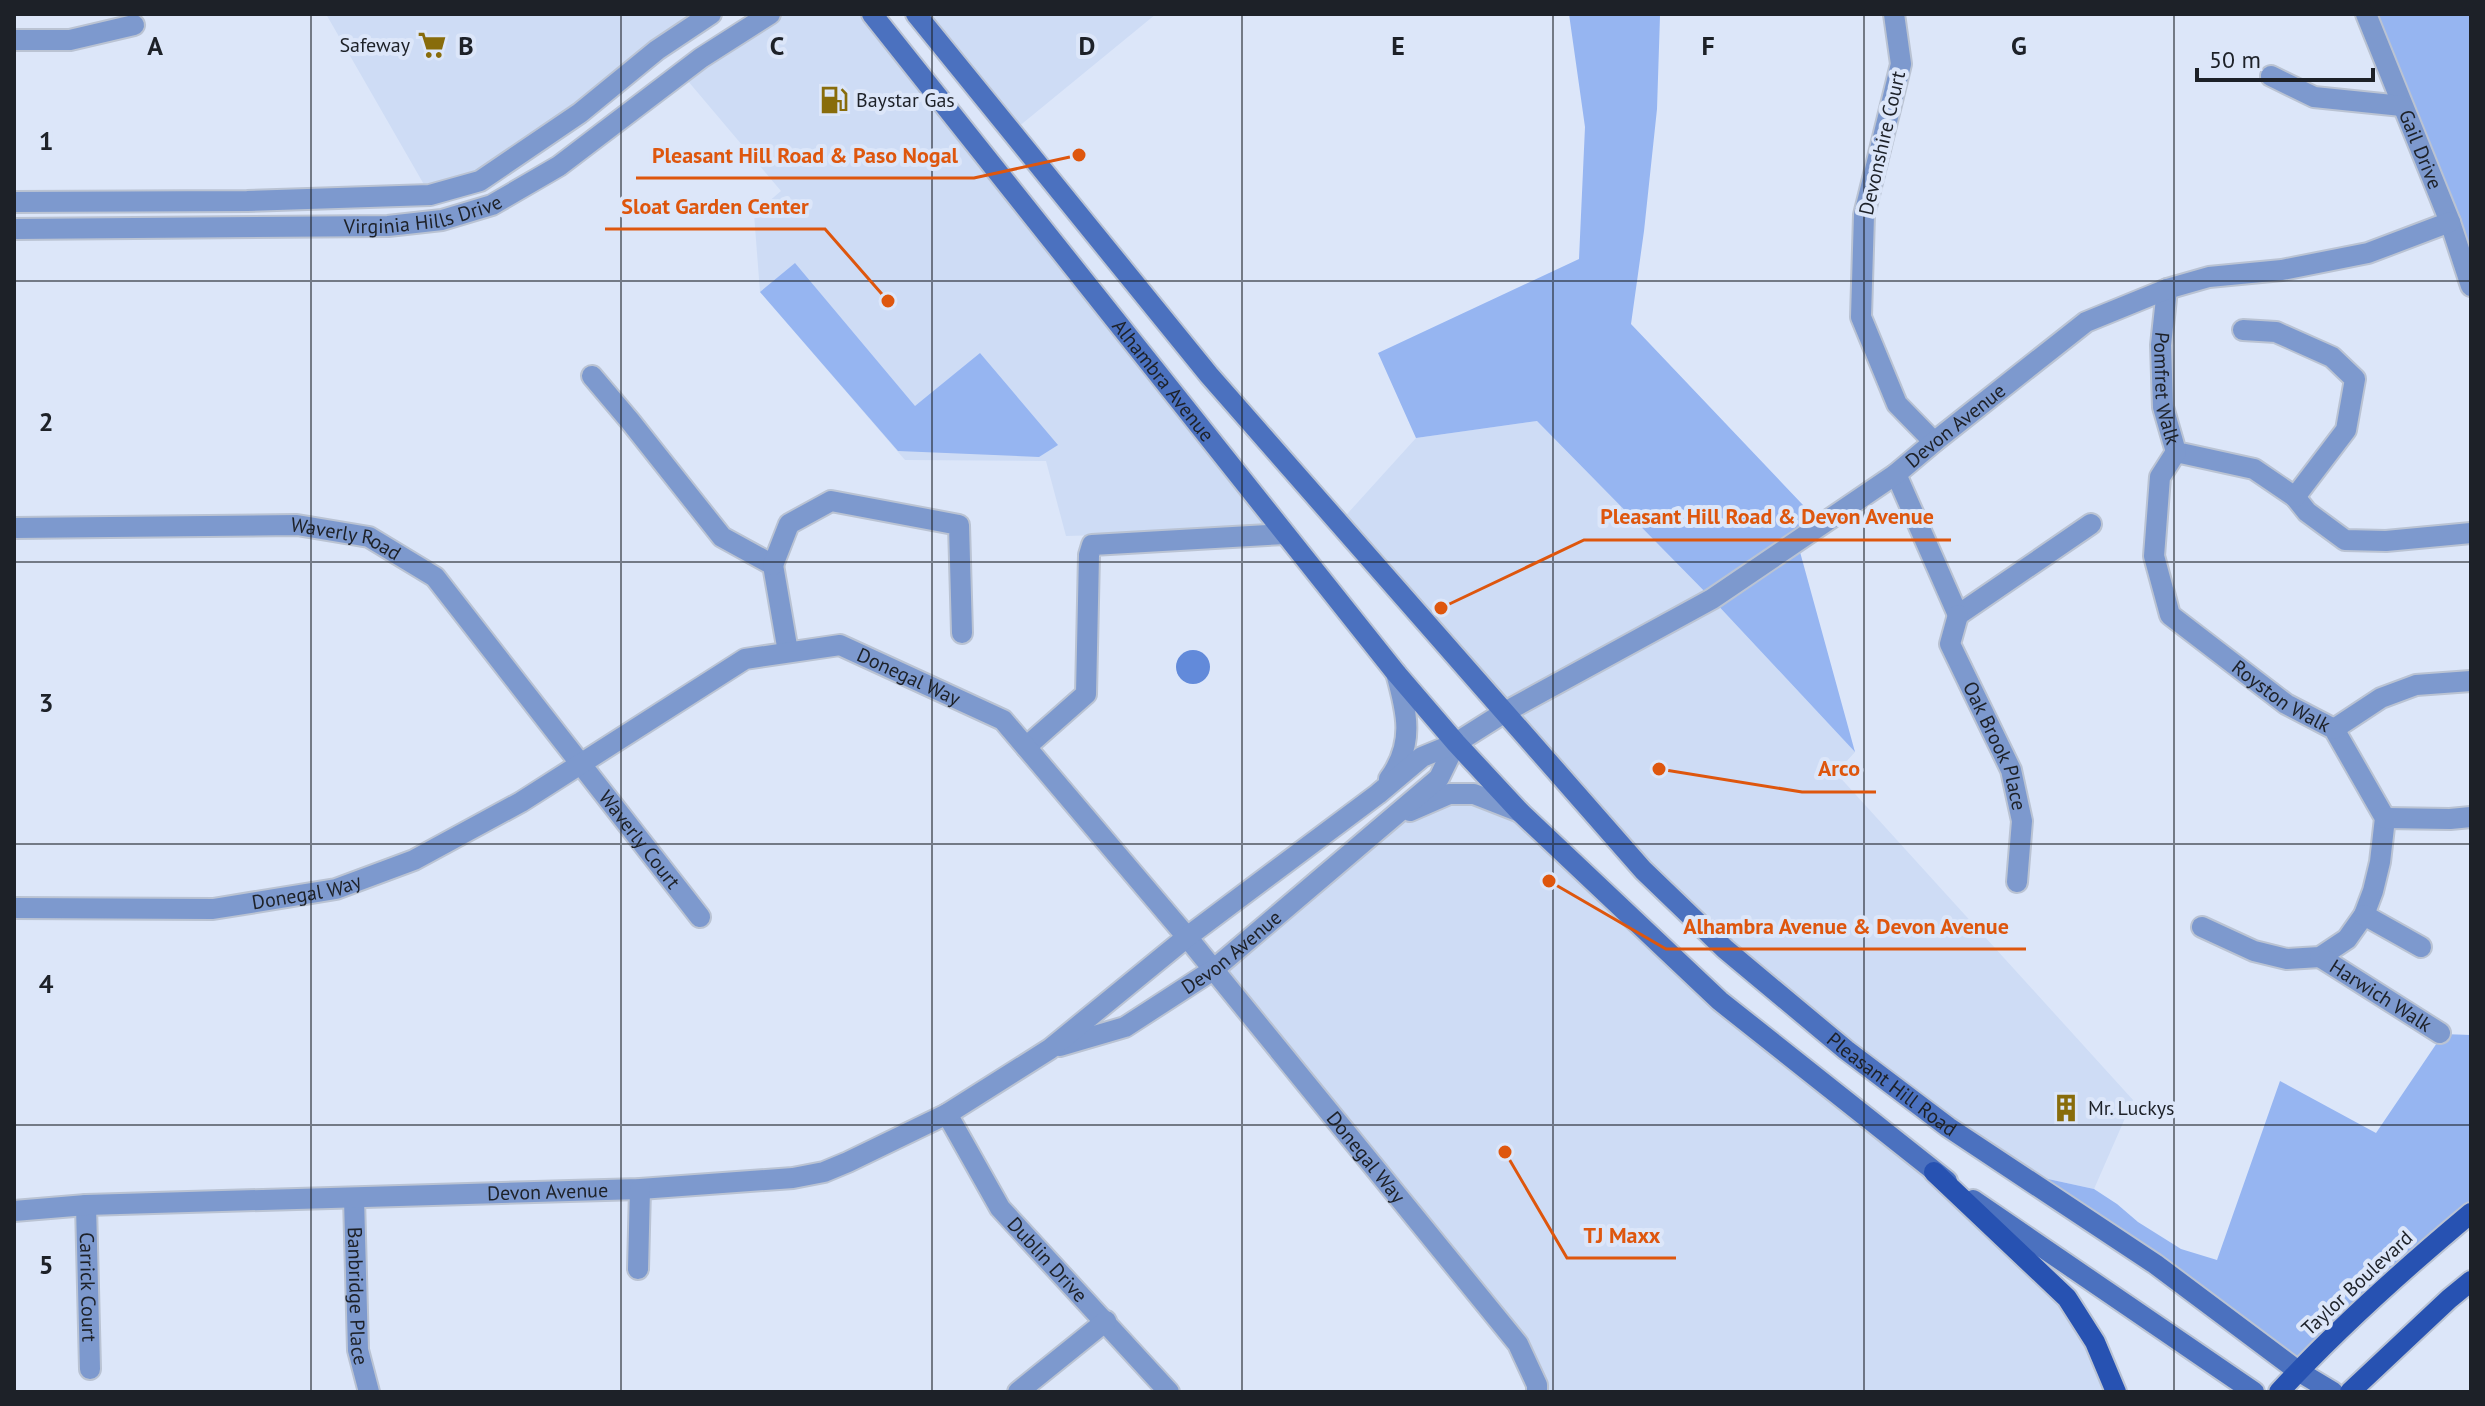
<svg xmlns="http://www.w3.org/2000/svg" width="2485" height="1406" viewBox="0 0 2485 1406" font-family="'PT Sans',sans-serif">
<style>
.built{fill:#cedcf5}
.green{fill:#96b5f1}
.water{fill:#628ada}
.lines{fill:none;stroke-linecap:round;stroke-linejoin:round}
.street-casing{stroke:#bac3d3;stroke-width:24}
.secondary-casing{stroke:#bac3d3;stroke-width:24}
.primary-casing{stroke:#bac3d3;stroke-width:24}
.street{stroke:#7d99ce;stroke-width:20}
.secondary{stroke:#4b71bf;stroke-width:20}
.primary{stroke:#2752b2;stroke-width:20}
.grid{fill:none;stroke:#1d2128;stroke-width:2;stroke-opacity:0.55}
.labels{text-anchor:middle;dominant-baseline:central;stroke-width:8;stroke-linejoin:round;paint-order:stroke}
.poi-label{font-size:20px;fill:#1d2128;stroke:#dce6f9;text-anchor:start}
.street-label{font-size:20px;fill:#1d2128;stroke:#dce6f9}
.grid-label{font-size:26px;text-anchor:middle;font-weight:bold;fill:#1d2128;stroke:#dce6f9;stroke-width:8;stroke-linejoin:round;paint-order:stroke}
.leader{fill:none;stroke:#de560d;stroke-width:3}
.callout-dot{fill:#de560d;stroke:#dce6f9;stroke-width:3}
.callout-label{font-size:22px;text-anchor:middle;font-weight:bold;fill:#de560d;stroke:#dce6f9;stroke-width:8;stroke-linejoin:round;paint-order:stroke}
</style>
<rect width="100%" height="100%" fill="#dce6f9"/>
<path class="built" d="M326,14H711L480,181L430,195Z
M770,14H872L1282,530L1066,536L1046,461L905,460L760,292L754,214L781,191L682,74Z
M916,14H1156L1012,132Z
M1537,421L1712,599L1855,752L1836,773L2133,1100L2094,1189L2016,1172L1725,949L1339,523L1416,438Z
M1449,794L1520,812L1720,1001L1934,1172L2067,1298L2116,1392H1537L1526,1359L1213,970L1392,818Z"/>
<path class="green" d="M1569,14H1660V16L1657,109L1644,231L1631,324L1822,525L1797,541L1855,752L1712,599L1537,421L1416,438L1378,353L1579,259L1585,127Z
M2366,14H2471V286Z
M795,263L915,406L980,353L1058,445L1039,457L898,451L760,292Z
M2443,1034L2471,1035V1213L2298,1371L2016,1172L2094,1189L2117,1204L2138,1222L2181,1249L2217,1260L2280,1081L2376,1133Z"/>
<path class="water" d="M1176 667a17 17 0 1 1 34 0a17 17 0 1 1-34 0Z"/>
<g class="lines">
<defs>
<g id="street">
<path d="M1894,14L1901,64L1864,215L1861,317L1897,404L1934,442"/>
<path id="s1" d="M2366,14L2450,222L2471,286"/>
<path d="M14,40H70L134,25"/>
<path d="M2271,76L2314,97L2402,106"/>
<path d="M14,202L247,201L430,195L480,181L580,113L657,50L711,14"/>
<path id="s2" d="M14,229L388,226L442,220L492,205L559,166L701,58L770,14"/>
<path id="s3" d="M2167,289L2161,345L2163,407L2176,452L2254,469L2295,497L2307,512L2345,540L2386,541L2471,533"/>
<path d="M2243,330L2276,332L2332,357L2355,379L2346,430L2295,497"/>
<path d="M592,376L630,421L722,537L773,565L788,652"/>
<path id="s4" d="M2176,452L2160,477L2154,556L2170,615L2286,704L2334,729L2385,818L2380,862L2373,891L2364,915L2347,939L2320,957L2287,959L2254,951L2202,927"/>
<path d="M1896,474L1958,615L2091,524"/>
<path id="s5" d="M14,528L297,525L369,537L435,577L700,917"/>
<path d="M773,565L789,524L831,501L959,525L962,633"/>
<path id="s6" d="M1958,615L1950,644L2011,770L2022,821L2017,882"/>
<path d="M2334,729L2381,698L2416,685L2471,681"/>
<path d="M1026,747L1086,694L1089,555L1092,545L1285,534"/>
<path d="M1389,779C1415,744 1407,712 1396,673"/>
<path d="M1410,811L1449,794H1474L1520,812"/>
<path d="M2385,818L2450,819L2471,817"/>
<path id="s7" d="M14,908L213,909L336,889L414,860L521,802L745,659L840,645L1003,720L1187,937L1518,1344L1537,1385V1392"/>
<path d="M2364,915L2421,947"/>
<path id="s8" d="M2320,957L2440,1033"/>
<path id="s9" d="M1060,1046L1125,1027L1213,970L1439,778L1456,743"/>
<path id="s10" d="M947,1114L1000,1208L1169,1392"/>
<path id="s11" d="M354,1198L358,1350L369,1392"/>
<path id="s12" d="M86,1205L90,1369"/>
<path id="s13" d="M14,1211L86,1205L640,1189L793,1178L824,1172L848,1162L947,1114L1050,1049L1187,937L1378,794L1422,757L1456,743L1505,712L1712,599L1896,474L1934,442L2086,322L2167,289L2209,277L2282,270L2368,253L2450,222"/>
<path d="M638,1269L640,1189"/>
<path d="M1018,1392L1106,1321"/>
</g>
<g id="secondary">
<path id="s14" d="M872,14L1396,673L1456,743L1520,812L1720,1001L1947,1181"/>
<path id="s15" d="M916,14L1209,375L1643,870L1725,949L1846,1050L1948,1127L2155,1264L2298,1371L2333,1392"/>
<path d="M1973,1200L2254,1392"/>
</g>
<path id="primary" d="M1934,1172L2067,1298L2095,1342L2116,1392
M2279,1392C2338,1328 2404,1269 2471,1213
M2350,1392L2449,1299L2471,1281"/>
</defs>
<use href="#street" class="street-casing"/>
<use href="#secondary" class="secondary-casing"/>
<use href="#primary" class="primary-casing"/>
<use href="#street" class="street"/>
<use href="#secondary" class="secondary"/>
<use href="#primary" class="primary"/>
</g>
<path class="grid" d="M311,14V1392M621,14V1392M932,14V1392M1242,14V1392M1553,14V1392M1864,14V1392M2174,14V1392M14,281H2471M14,562H2471M14,844H2471M14,1125H2471"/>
<defs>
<symbol id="supermarket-bare" viewBox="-9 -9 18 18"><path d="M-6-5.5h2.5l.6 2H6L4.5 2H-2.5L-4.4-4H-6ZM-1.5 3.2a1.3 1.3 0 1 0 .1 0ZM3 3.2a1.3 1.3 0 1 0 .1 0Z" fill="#886c0b" stroke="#dce6f9" stroke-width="2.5" paint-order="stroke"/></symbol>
<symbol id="fuel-bare" viewBox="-9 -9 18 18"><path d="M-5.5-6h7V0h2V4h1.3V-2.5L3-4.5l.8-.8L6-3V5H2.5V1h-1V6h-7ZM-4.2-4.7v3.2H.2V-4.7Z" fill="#886c0b" stroke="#dce6f9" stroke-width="2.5" paint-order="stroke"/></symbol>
<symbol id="building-bare" viewBox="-9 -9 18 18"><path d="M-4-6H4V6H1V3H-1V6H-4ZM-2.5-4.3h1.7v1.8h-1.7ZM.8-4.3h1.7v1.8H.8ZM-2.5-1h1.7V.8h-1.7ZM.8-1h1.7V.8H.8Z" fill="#886c0b" stroke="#dce6f9" stroke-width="2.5" paint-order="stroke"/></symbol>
</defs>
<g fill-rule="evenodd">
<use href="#supermarket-bare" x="412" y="25" width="40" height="40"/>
<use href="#fuel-bare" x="814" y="80" width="40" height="40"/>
<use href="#building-bare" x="2046" y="1088" width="40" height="40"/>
</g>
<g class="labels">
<g class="poi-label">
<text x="410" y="45" text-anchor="end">Safeway</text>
<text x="856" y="100">Baystar Gas</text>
<text x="2088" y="1108">Mr. Luckys</text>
</g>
<g class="street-label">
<text transform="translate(1882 143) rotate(-77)">Devonshire Court</text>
<text stroke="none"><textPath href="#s1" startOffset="146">Gail Drive</textPath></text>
<text stroke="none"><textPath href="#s2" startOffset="410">Virginia Hills Drive</textPath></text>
<text stroke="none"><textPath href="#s14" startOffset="468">Alhambra Avenue</textPath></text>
<text stroke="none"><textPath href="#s3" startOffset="100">Pomfret Walk</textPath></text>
<text stroke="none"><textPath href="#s13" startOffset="2172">Devon Avenue</textPath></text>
<text stroke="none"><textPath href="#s5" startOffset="334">Waverly Road</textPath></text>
<text stroke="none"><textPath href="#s7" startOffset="966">Donegal Way</textPath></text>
<text stroke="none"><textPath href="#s4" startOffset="308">Royston Walk</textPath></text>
<text stroke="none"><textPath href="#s6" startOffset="142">Oak Brook Place</textPath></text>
<text stroke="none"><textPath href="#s5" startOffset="766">Waverly Court</textPath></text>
<text stroke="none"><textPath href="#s7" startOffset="294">Donegal Way</textPath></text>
<text stroke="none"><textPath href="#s9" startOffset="198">Devon Avenue</textPath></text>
<text stroke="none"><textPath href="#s8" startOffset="72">Harwich Walk</textPath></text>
<text stroke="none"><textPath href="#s15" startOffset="1452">Pleasant Hill Road</textPath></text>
<text stroke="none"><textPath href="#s7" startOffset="1638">Donegal Way</textPath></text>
<text stroke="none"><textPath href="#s13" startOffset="534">Devon Avenue</textPath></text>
<text stroke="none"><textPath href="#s10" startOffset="178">Dublin Drive</textPath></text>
<text transform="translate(2357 1283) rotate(-43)">Taylor Boulevard</text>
<text stroke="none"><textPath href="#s12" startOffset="82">Carrick Court</textPath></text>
<text stroke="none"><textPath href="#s11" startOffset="98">Banbridge Place</textPath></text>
</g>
</g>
<g class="grid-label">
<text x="155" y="55">A</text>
<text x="466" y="55">B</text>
<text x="777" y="55">C</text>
<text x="1087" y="55">D</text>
<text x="1398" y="55">E</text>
<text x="1708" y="55">F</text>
<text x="2019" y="55">G</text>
<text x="46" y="150">1</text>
<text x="46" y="431">2</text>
<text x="46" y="712">3</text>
<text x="46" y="993">4</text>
<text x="46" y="1274">5</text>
</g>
<path class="leader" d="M1079 155L974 178H636M888 301L825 229H605M1441 608L1584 540H1951M1659 769L1802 792H1876M1549 881L1666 949H2026M1505 1152L1567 1258H1676"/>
<g class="callout-dot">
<circle cx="1079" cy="155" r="8"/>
<circle cx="888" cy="301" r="8"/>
<circle cx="1441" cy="608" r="8"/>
<circle cx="1659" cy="769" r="8"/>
<circle cx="1549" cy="881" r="8"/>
<circle cx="1505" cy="1152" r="8"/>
</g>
<g class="callout-label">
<text x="805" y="163">Pleasant Hill Road &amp; Paso Nogal</text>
<text x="715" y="214">Sloat Garden Center</text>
<text x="1767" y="524">Pleasant Hill Road &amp; Devon Avenue</text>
<text x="1839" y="776">Arco</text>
<text x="1846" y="934">Alhambra Avenue &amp; Devon Avenue</text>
<text x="1622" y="1243">TJ Maxx</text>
</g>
<rect width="2485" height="1406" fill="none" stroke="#1d2128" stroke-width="32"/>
<path d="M2197 68v12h176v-12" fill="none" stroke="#1d2128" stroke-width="4"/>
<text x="2209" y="68" font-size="24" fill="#1d2128" stroke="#dce6f9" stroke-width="6" paint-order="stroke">50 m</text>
</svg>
